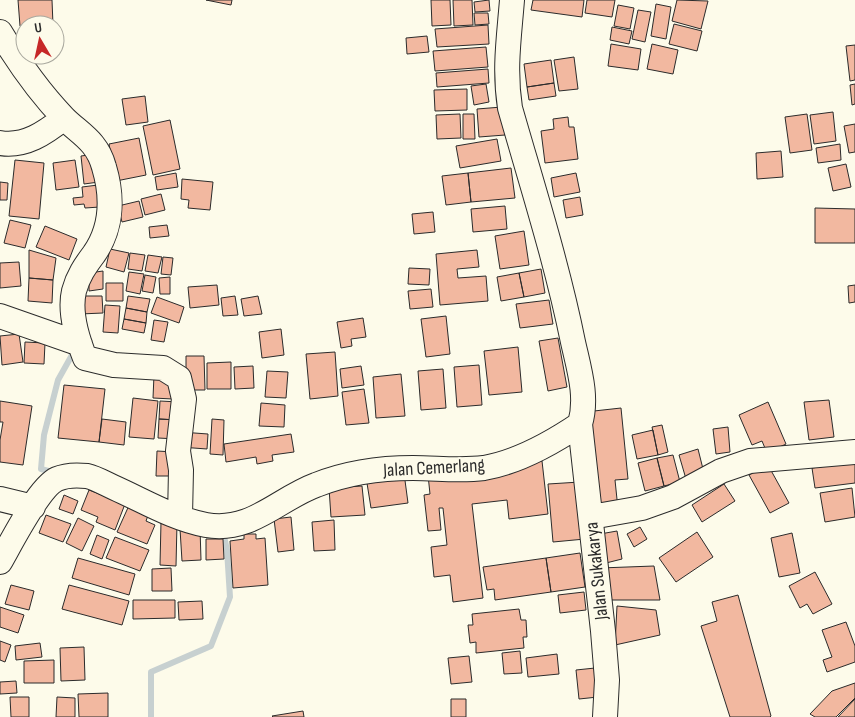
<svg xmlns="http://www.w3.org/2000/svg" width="855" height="717" viewBox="0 0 855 717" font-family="'Sofia Sans Condensed',sans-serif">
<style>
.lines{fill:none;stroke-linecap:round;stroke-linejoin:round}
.stream{stroke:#c7d0d0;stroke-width:6}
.building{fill:#f2b8a0;stroke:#2b2b2b}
.minor-casing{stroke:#2b2b2b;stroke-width:26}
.minor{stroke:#fdfbea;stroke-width:24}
.labels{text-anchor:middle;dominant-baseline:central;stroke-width:4;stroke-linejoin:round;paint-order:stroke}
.street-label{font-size:19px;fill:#2b2b2b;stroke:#fdfbea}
</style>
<rect width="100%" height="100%" fill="#fdfbea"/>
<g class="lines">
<path class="stream" d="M56,473L41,469L44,435L58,380L72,355L71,350
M151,717V672L211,646L230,597L227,550L223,532"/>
</g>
<path class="building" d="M18,0H52L53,25L20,26Z
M206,0H232L231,5Z
M431,0H450L451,25L432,26Z
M453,0H472L473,25L454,26Z
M489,0L490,11L475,12L474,2Z
M533,0H584L582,17L531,10Z
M587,0H615L612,17L585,13Z
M677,0L708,1L701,29L672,21Z
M656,4L671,7L666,39L651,36Z
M618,5L634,8L630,29L614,26Z
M638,10L651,12L645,42L632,39Z
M474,13H488L489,24L475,25Z
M674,24L702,31L697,51L669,44Z
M488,25L489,44L437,47L435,29Z
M612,27L632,31L629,44L610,40Z
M427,36L429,52L407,54L406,38Z
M611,44L641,49L638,70L608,66Z
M652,44L678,50L673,74L647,69Z
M855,45V80L850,81L846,46Z
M486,47L488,67L435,71L433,51Z
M574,57L578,89L559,91L554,60Z
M551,60L554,83L527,87L524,64Z
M488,69L489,83L437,87L436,73Z
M554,83L556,96L529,100L527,87Z
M486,84L489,102L474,105L471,86Z
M855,84V104L852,105L850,85Z
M467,89V110L435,111L434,90Z
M145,96L148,122L126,125L122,99Z
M502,107L505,135L479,137L477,109Z
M833,112L836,141L814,144L810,115Z
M460,114L461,138L437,139L436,115Z
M463,114H474L475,139H463Z
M807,114L812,150L790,153L785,117Z
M568,117L569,127H574L578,159L545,163L541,131L554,129L553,119Z
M170,120L180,169L153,175L143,126Z
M855,124V152L849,153L844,126Z
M139,138L146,175L116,181L109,144Z
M497,139L501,161L460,168L456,146Z
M840,144L841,160L818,163L816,148Z
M781,151L783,177L757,179L756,153Z
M96,154L99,182L84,184L81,156Z
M15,160L44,163L39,219L9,216Z
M75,160L79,187L56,190L53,163Z
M846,164L851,187L833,191L828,168Z
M511,168L515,198L471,202L468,173Z
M176,173L178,187L157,190L155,177Z
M468,173L471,202L446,205L442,176Z
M576,173L580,192L554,197L551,178Z
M182,179L213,182L210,210L188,208L189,200L181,199Z
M0,182L8,183L7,200H0Z
M98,185L100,207L85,208L84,204L74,205L73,198L83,197L82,187Z
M161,194L165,210L145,215L141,199Z
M580,197L583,215L566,218L563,200Z
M139,201L143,217L122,222L118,206Z
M505,206L507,229L473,232L471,209Z
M815,208L855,209V243H815Z
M433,212L435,232L414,234L412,214Z
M10,220L31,225L25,248L4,243Z
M167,225L169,236L150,238L149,227Z
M45,226L77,239L69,260L36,247Z
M524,231L529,265L500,269L495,236Z
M110,249L129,253L124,272L106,267Z
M29,250L56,258L53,280L29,278Z
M477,250L479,267L457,269L458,278L486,276L488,301L440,305L436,254Z
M130,253L145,255L142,271L128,269Z
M148,255L162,257L158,273L145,271Z
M163,257L173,258L171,275L161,274Z
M19,262L21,286L0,288V263Z
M409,268L430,269L429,285L408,284Z
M541,269L545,293L524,297L519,273Z
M103,271V289L89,291V273Z
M129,272L144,274L140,294L126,291Z
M519,273L524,297L501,301L497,277Z
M145,275L156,277L153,293L142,291Z
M170,277V294H160L159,278Z
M29,278L53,280L52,303L28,301Z
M106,283H123V301H106Z
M217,285L219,305L190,308L188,287Z
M855,285V302L849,303L848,286Z
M431,289L433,307L410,309L408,291Z
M79,296H102L103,313L80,314Z
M128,296L150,299L147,312L126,308Z
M235,296L238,315L223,316L221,298Z
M258,296L262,314L244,316L241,299Z
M157,297L184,307L179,323L151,313Z
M549,300L553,324L520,328L516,304Z
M105,305L120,306L118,333L103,332Z
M126,308L147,312L146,323L124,319Z
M446,316L450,354L426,357L421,319Z
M363,318L366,337L351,339L352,346L341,348L337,322Z
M124,319L146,323L144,333L122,329Z
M154,320L168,322L164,342L151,340Z
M281,329L284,355L262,358L259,332Z
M19,334L23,362L2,365L0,336Z
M558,338L567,387L548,391L539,341Z
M25,342L45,343L44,364L24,363Z
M518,347L522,392L489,395L484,351Z
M335,352L338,396L310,399L306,354Z
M186,356H204L205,390H186Z
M231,362V389H207V363Z
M479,365L482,405L457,407L454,367Z
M253,366L254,388L235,389L234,367Z
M361,366L364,385L342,388L340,369Z
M443,369L446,408L421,410L418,371Z
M267,371L288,372L286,398L265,397Z
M401,374L405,416L376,418L373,377Z
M154,375L174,376L173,399L153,398Z
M64,385L105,389L99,442L58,438Z
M364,389L369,423L346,425L342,392Z
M133,398L158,401L154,439L129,437Z
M829,400L834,437L809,440L804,402Z
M0,401L32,406L23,465L0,462V440L3,422H0Z
M160,401L179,402L178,420L159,419Z
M768,402L786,444L767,453L762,441L752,445L739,415Z
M261,403L285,405L284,427L259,426Z
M621,408L628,479L615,480L618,509L596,511L585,412Z
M102,419L126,422L124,445L99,442Z
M159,419L178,420L177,439L158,438Z
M212,419L224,420L223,455L210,454Z
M662,425L668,452L658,455L652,427Z
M728,427L730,452L716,454L713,429Z
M653,430L658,455L637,459L632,435Z
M181,432L208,434L207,449L180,447Z
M291,434L294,452L272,455L273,461L257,464L256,457L226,462L224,444Z
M698,449L704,473L686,479L679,455Z
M157,451L174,452V476H156Z
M673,455L680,482L664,486L657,458Z
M657,458L664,486L645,491L638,463Z
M542,461L548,514L509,519L507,500L472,504L483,598L453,602L450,575L434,577L431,547L447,545L443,508H439L441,530L428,531L424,495L430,494L428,475Z
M855,462V483L815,488L812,468Z
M768,465L789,503L770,513L749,475Z
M404,473L408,503L371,508L366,477Z
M580,482L585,539L553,542L548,484Z
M724,484L735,501L702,522L692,505Z
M362,486L365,515L331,517L329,488Z
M852,488L855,517L825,522L820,493Z
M89,490L125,504L115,530L96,522L98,517L81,510Z
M64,495L78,501L73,514L59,509Z
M131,501L150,510L146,521L155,525L147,544L117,532Z
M46,515L71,524L63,542L39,533Z
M291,517L294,550L278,552L274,519Z
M78,518L94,526L82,551L66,543Z
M334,520L335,550L314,551L312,522Z
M161,522L177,523L176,566L160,565Z
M640,527L647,539L634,547L627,534Z
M200,528L201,560L182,561L180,529Z
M617,531L622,559L606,563L600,534Z
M697,532L713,557L676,582L659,558Z
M792,533L800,573L779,577L771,538Z
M244,534H256V539L265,538L268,585L233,588L230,541L244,539Z
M97,535L109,540L102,559L90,554Z
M115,537L149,550L140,571L106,558Z
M206,539H223L224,559L206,560Z
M580,553L585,587L551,592L546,558Z
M78,558L135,574L129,595L72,578Z
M546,558L551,592L495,600L494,589L487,590L483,567Z
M654,566L660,600H606L600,568Z
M171,568L172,591H152V569Z
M815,572L832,604L813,614L807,604L800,608L789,586Z
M11,585L34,591L29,610L5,604Z
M69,585L129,601L122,625L62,609Z
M584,592L586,610L560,613L558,595Z
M738,595L771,716L770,717H730L701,626L717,621L712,602Z
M133,600H175V618L133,619Z
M202,601L203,619L179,620L178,602Z
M617,606L656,610L660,635L615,645Z
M0,607L24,615L18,633L0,627Z
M519,609L521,620H526L527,637H523L524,648L476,653V642L470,643L468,625H473L472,614Z
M846,622L855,646V662L827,672L823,660L832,657L822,630Z
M0,641L11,645L5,662L0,660Z
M40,643L42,657L16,660L15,646Z
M84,647L85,680L61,681L60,648Z
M520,651L522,673L504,674L502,653Z
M557,654L559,674L528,677L526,658Z
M469,656L472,682L451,684L448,658Z
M54,660V683H24V661Z
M595,668L598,697L579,699L576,670Z
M16,681L17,693L0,694V682Z
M855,683V698L836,717H815L810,714L832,691Z
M108,693V717H79L78,694Z
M10,697H29V717H11Z
M57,697L75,698V717H56Z
M451,699H466V717H451Z
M855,699V717H838Z
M303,711L304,717H273L272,716Z"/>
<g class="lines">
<defs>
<path id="minor" d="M0,32C18,62 39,92 64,118C80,134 97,141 104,167C113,197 112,228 94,254C85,266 78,276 74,291C69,312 77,338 85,358L114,365L163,368L179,378L184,399L178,451L181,470L180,517
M0,143C25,147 45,133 64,118
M0,316L80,344
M580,424L603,631L607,680L605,717
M0,499L33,507
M591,517L642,508L673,497L721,471L750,461L855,452
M0,562C11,543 39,487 57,479C66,475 78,475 87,476C96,478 106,484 115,488C144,501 174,519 206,525C251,533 278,499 316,485C346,473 381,468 413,468C437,468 460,471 484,468C518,462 552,443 580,424C588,397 579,369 573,342C557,263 532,185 510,108C504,69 509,38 512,0"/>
</defs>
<use href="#minor" class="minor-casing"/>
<use href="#minor" class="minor"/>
</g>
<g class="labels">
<g class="street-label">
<text transform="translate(434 468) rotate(-3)">Jalan Cemerlang</text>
<text transform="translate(597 571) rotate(-96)">Jalan Sukakarya</text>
</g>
</g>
<g transform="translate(40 40) rotate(351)"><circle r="24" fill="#fdfbea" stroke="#a9a89e"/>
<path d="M0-4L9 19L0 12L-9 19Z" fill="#c62828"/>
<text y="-8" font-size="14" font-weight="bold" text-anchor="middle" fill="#2b2b2b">U</text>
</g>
</svg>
